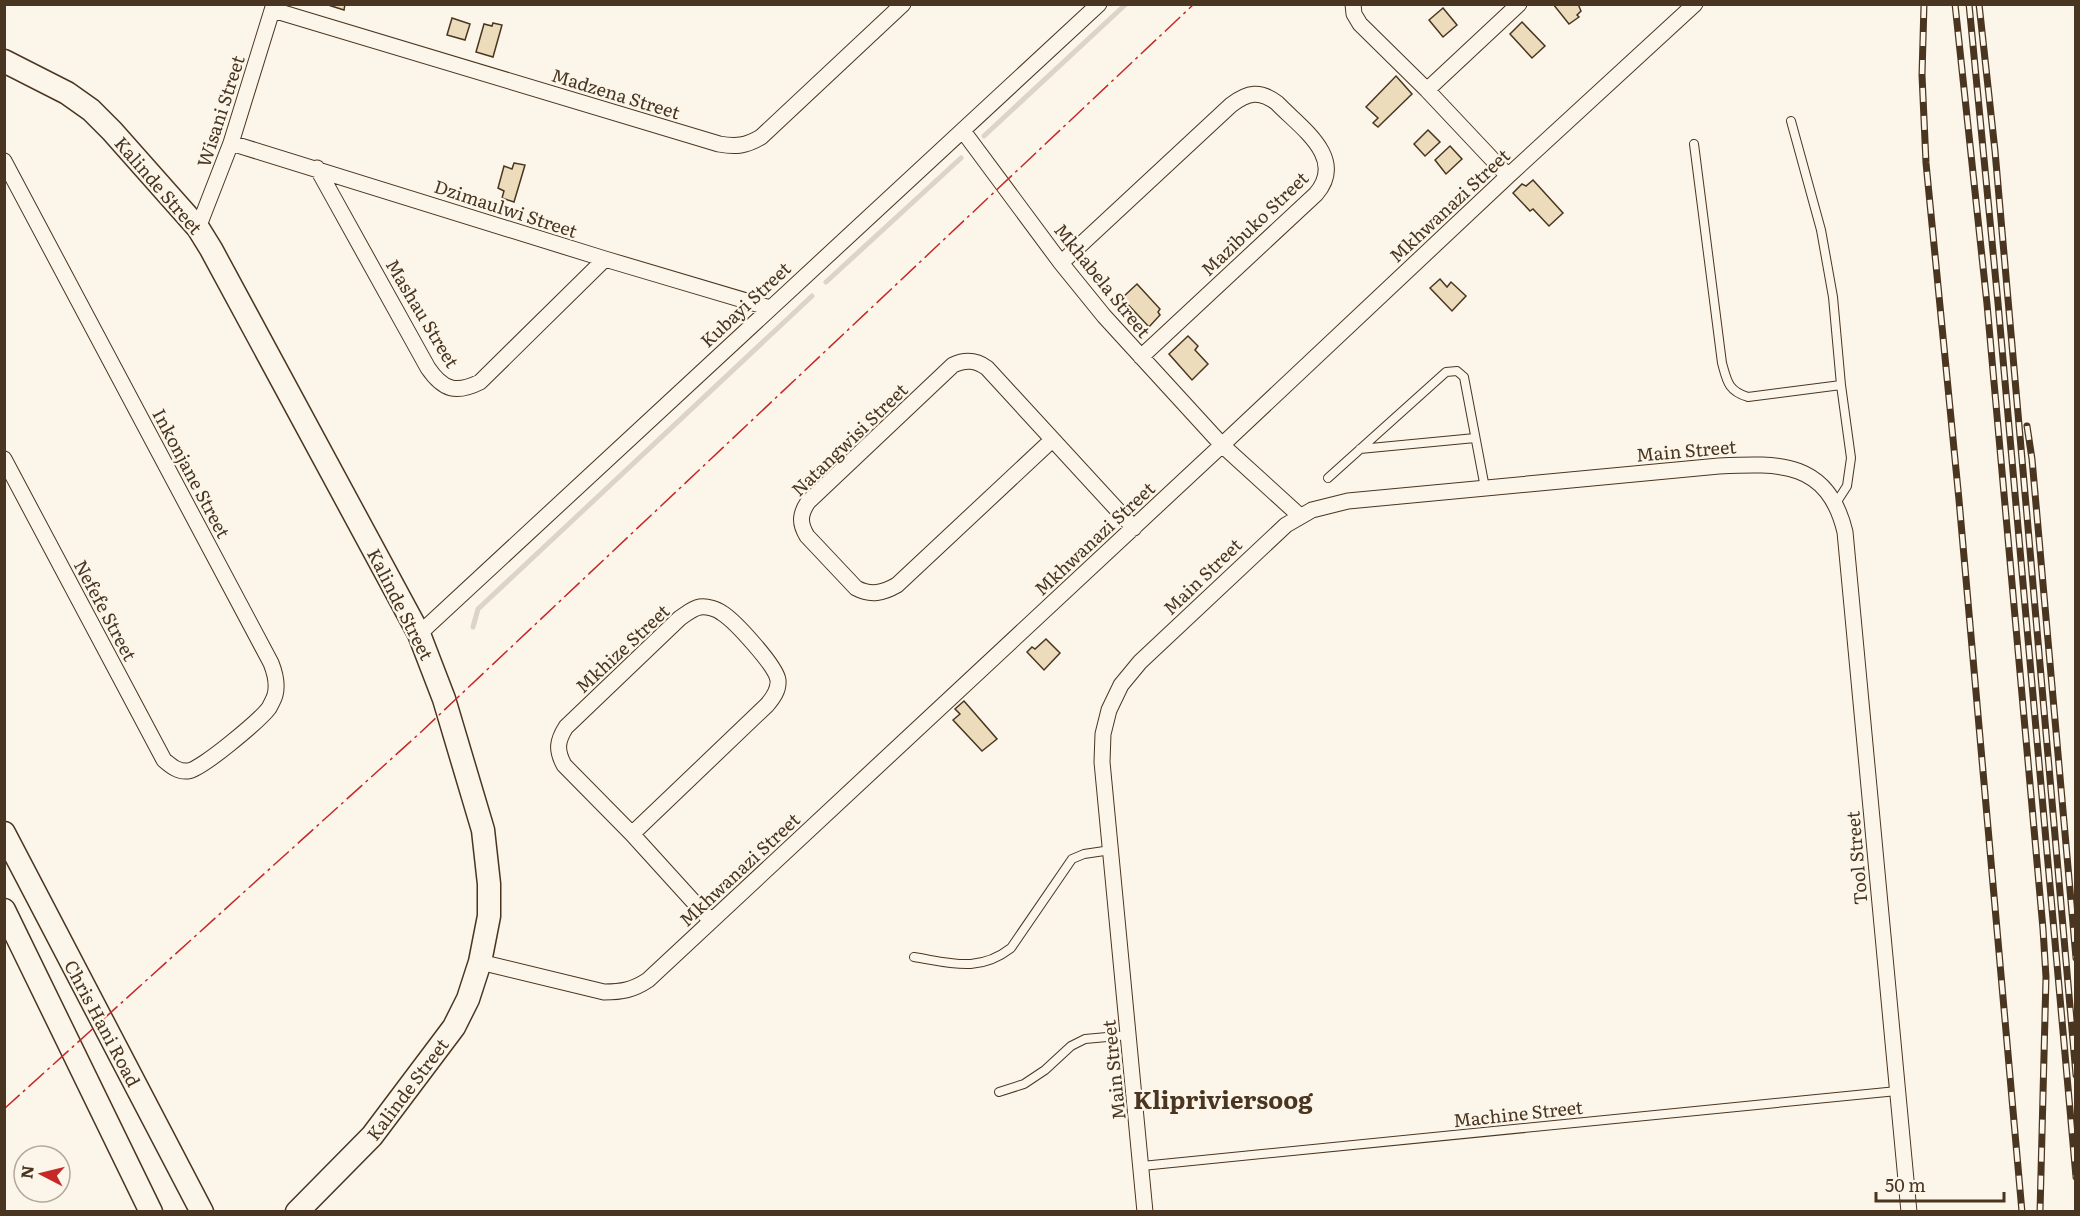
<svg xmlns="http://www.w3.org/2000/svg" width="2080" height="1216" viewBox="0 0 2080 1216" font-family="Literata,serif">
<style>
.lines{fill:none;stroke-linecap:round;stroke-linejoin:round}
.stream{stroke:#dcd4c6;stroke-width:5}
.building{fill:#ecdcbc;stroke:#4a3520;stroke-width:1.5}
.lane-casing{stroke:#4a3520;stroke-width:10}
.street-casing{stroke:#4a3520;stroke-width:17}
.secondary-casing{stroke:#4a3520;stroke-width:25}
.lane{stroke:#fbf6e9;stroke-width:8}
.street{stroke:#fbf6e9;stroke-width:15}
.secondary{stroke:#fbf6e9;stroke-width:22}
.rail-casing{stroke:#4a3520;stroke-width:7}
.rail{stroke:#fbf6e9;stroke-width:4.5;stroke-dasharray:14;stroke-linecap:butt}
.power{stroke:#c62828;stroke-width:1.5;stroke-dasharray:21 4.5 3 4.5;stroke-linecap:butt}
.labels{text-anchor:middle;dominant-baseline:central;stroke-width:4.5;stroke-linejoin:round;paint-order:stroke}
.street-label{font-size:18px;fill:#4a3520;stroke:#fbf6e9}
.district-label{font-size:24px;font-weight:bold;fill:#4a3520;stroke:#fbf6e9}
</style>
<rect width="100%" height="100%" fill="#fbf6e9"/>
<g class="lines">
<path class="stream" d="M984,136L1126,4
M826,282L961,158
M473,627L478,609L812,296"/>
</g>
<path class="building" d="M325,4H345L344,10Z
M1553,4H1578L1581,11L1577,15L1579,17L1569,24Z
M1443,8L1457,25L1443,37L1429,20Z
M452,18L470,24L465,40L447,35Z
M1522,22L1545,46L1532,58L1510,34Z
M493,23L502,25L493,57L476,52L484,24L492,26Z
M1396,76L1412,94L1378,127L1373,123L1378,118L1366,107Z
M1428,130L1440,142L1425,156L1414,144Z
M1450,146L1462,159L1446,174L1435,160Z
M514,163L525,165L514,202L502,198L504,191L498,188L504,166L512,169Z
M1533,180L1563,213L1549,226L1533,209L1530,211L1513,193L1522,184L1526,186Z
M1440,279L1447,287L1451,282L1466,296L1452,311L1430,288Z
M1137,284L1160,309L1158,312L1160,315L1149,327L1122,298Z
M1188,336L1198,346L1195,350L1208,364L1192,380L1169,354Z
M1046,639L1060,653L1044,670L1027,652L1032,647L1035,649Z
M964,701L997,739L982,751L953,720L960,714L955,709Z"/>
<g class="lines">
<defs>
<path id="lane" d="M1791,121L1821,230L1833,297L1841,385L1851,458L1847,486L1836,503
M1694,144L1722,363C1727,381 1728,391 1748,397L1841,385
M1360,449L1475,438
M1328,478L1446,372L1457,371L1464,377L1485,488
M914,957C951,963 979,973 1011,948L1072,859L1084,854L1111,850
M999,1092L1024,1084L1045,1070L1071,1046L1085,1039L1129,1035
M1142,1166L1897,1091"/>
<path id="street" d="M1353,4L1354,14L1360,24L1427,90L1508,176
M273,10L719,144C736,147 746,146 761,137L903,4
M1427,90L1519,4
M963,131L1061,263L1104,316L1222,445L1300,516
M231,143L605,259L770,308
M4,161L271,663C275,673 278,684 275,695C274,699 271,704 269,708C260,720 201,770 188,771C178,772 171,766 164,760L4,459
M317,168L428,368C443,390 456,394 480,382L605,259
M198,228L231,143L274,4
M1061,263L1231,105C1248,92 1260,90 1277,103C1301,128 1347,158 1316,194L1141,357
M1052,440L897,585C883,593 871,596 856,588L807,536C799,523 800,514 808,502L953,365C966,359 976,360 987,368L1134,528
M419,634L1099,4
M632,834L767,705C773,698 779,690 778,680C776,666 735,621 722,613C717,609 707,606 700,607C693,608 686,614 680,618L566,727C557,741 556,750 564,765L632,834L711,921
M480,962L604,992C622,992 633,990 648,980L1222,445L1508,176L1695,4
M1145,1212L1102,762L1103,734L1109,710L1121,685L1140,662L1286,525L1312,510L1348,501L1719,466C1780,463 1828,461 1845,532L1909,1212"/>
<path id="secondary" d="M4,61L67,93L91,110L112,131L198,228L211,249L419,634L444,699L483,830L489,884V916L480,962L468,999L454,1027L372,1136L297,1212
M4,833L202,1212
M4,910L151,1212"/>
</defs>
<use href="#lane" class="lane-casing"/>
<use href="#street" class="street-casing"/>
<use href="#secondary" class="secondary-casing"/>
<use href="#lane" class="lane"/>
<use href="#street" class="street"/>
<use href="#secondary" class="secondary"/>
<defs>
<path id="rail" d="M1924,4L1922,75L1926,163L1959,500L2022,1212
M1955,4L1987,304L2043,929L2046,977L2040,1212
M1969,4L1998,303L2076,1177
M1979,4L1995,151L2076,1075
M2027,426L2032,459L2076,958"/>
</defs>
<use href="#rail" class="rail-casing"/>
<use href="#rail" class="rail"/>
<path class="power" d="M4,1109L421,732L1194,4"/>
</g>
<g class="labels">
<g class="street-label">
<text transform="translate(616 93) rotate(17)">Madzena Street</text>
<text transform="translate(220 111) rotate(-72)">Wisani Street</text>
<text transform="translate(159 185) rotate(49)">Kalinde Street</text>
<text transform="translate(1449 205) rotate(-43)">Mkhwanazi Street</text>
<text transform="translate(506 208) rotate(18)">Dzimaulwi Street</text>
<text transform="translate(1254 223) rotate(-44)">Mazibuko Street</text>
<text transform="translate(1103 280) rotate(51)">Mkhabela Street</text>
<text transform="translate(745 304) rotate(-43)">Kubayi Street</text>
<text transform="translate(423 313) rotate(59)">Mashau Street</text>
<text transform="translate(849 439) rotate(-44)">Natangwisi Street</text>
<text transform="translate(1686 450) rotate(-5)">Main Street</text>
<text transform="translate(192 473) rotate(62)">Inkonjane Street</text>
<text transform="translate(1094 538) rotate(-43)">Mkhwanazi Street</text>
<text transform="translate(1202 576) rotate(-44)">Main Street</text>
<text transform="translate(401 604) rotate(63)">Kalinde Street</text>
<text transform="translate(106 610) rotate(62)">Nefefe Street</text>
<text transform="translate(622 648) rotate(-43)">Mkhize Street</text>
<text transform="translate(1856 858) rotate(-95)">Tool Street</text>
<text transform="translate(739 869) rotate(-43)">Mkhwanazi Street</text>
<text transform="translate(103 1023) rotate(62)">Chris Hani Road</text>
<text transform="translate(1113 1070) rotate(-96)">Main Street</text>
<text transform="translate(407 1089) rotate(-53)">Kalinde Street</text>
<text transform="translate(1518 1113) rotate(-6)">Machine Street</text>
</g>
<g class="district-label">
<text x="1223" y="1098">Klipriviersoog</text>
</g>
</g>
<rect width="2080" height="1216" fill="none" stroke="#4a3520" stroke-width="12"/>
<g transform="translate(42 1174) rotate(277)"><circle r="28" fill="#fbf6e9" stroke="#b4a999" stroke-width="1.5"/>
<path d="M0-4.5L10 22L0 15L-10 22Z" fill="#c62828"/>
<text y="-9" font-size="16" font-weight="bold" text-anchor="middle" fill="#4a3520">N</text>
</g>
<path d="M1876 1192v9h128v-9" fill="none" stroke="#4a3520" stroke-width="3"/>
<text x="1885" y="1192" font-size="18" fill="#4a3520" stroke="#fbf6e9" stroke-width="4.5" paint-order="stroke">50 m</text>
</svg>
